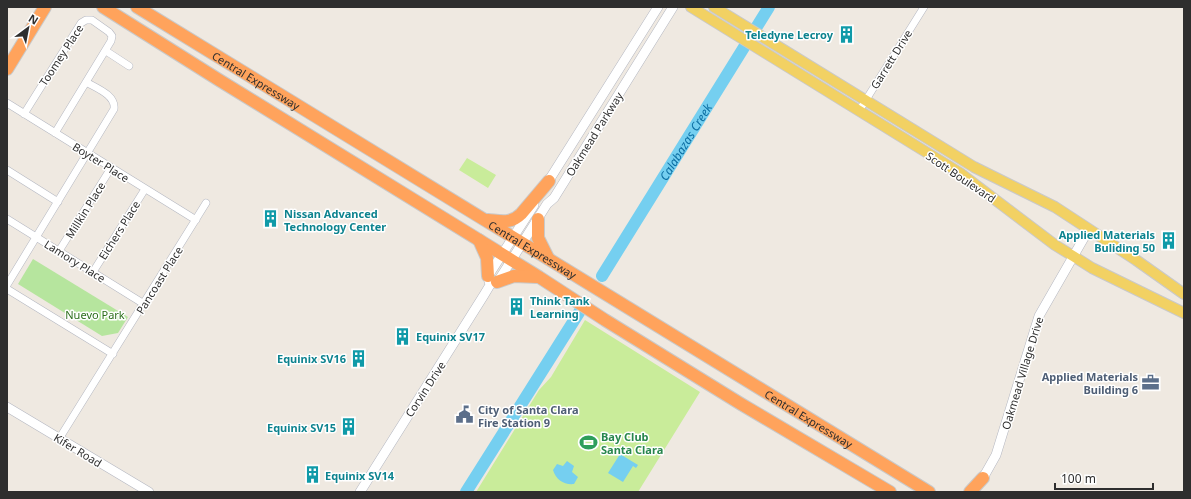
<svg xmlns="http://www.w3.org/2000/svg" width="1191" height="499" viewBox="0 0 1191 499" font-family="'Noto Sans',sans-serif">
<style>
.green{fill:#b6e59e}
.pitch{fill:#c9ec9a}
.water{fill:#75cff0}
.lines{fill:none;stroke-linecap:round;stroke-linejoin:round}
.river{stroke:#75cff0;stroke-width:12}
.street-casing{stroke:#b4b7c1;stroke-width:8}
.secondary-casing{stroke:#b4b7c1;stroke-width:10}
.primary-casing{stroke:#c9c9c9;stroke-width:12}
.highway-casing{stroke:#c9c9c9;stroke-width:14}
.street{stroke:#fff;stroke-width:7}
.secondary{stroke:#fff;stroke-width:9}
.primary{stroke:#f2d163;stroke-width:10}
.highway{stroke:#ffa35c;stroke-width:12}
.labels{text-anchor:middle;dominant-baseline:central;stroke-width:3;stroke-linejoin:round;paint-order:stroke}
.culture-label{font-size:11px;font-weight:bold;fill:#0d838f;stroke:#fff;text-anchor:end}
.street-label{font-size:11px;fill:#2e2e2e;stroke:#fff}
.park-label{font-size:11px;fill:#2c6e1b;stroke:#fff}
.service-label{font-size:11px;font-weight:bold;fill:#4e5e75;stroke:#fff;text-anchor:end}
.leisure-label{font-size:11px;font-weight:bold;fill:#27864d;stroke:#fff;text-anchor:start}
.water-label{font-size:12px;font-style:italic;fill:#0d6fa3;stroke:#fff}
</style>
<rect width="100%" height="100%" fill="#efe9e1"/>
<path class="green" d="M33,259L128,317L118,333L102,336L18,284Z"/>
<path class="pitch" d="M467,158L496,175L488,188L459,170Z
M585,320L700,392L638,492H476L539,390L551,377Z"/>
<path class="water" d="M620,454L638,465L636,468L633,466L623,482L608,473Z
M567,461L574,466L572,472L578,477L574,484C564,485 556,480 553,470L557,464L563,466Z"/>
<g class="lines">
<g class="river">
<path id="s1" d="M602,276L769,7"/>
<path d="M466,492L580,311"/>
</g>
<defs>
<path id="street" d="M106,51L129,66
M7,103L196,220
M859,111L924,7
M24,114L81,23L86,20H92L109,32L112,36L111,41L55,133
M7,170L58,202
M7,219L144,304
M59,251L111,168
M93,272L145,189
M7,285L114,109C116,95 96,88 86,82
M7,289L113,354
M59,439L206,203"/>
<path id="secondary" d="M546,185L658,7
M497,283L547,204L554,198L673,7
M7,407L149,492
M983,478L996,455L1039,316L1089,229
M360,492L484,295L490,285L488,276L534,205"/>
<path id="primary" d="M691,7L960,173L1055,245L1073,256L1092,268L1184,313
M714,7L974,167L1055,207L1136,260L1184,294"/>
<g id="highway">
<path d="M103,7L219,80L539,277L605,320L741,404L890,492"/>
<path id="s2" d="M137,7L929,492"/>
<path d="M7,69L45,7"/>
<path d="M538,219V238L548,258"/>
<path d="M488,220C501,221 511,224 521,214L549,181"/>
<path d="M479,240L487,258L488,276"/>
<path d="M497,282L514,276L537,277"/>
<path d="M970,492L983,478"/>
</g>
</defs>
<use href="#street" class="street-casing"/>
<use href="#secondary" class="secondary-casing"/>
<use href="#primary" class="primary-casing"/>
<use href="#highway" class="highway-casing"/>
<use href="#street" class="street"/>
<use href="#secondary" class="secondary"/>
<use href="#primary" class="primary"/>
<use href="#highway" class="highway"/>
</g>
<defs>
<symbol id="building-bare" viewBox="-9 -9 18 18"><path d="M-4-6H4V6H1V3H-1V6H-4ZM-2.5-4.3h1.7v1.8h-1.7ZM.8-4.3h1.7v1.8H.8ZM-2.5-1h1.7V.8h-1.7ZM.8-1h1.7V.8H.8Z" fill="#0f9aa8" stroke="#fff" stroke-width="2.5" paint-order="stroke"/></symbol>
<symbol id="office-bare" viewBox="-9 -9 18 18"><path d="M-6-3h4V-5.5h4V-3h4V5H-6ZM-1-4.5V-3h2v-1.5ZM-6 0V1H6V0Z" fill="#5c6f8a" stroke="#fff" stroke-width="2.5" paint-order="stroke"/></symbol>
<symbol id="civic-bare" viewBox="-9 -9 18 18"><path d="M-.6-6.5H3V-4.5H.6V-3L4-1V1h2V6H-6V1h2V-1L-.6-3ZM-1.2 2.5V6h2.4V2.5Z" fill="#5c6f8a" stroke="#fff" stroke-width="2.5" paint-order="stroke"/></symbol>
<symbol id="stadium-bare" viewBox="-9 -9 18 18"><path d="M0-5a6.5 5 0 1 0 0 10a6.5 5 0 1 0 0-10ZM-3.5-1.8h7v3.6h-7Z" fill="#2e9e5b" stroke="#fff" stroke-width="2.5" paint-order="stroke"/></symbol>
</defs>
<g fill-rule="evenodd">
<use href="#building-bare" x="834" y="22" width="25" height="25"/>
<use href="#building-bare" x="258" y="206" width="25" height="25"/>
<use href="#building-bare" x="1156" y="228" width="25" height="25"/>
<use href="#building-bare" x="504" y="294" width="25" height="25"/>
<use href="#building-bare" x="390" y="324" width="25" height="25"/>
<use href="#building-bare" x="346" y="346" width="25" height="25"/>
<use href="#office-bare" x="1138" y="370" width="25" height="25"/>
<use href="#civic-bare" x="452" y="402" width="25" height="25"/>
<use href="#building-bare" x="336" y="414" width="25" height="25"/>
<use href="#stadium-bare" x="576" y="430" width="25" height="25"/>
<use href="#building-bare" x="300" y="462" width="25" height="25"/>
</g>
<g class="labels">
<g class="culture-label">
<text x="833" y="34">Teledyne Lecroy</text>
<text x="284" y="213" text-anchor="start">Nissan Advanced<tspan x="284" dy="13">Technology Center</tspan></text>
<text x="1155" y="234">Applied Materials<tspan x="1155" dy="13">Buliding 50</tspan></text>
<text x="530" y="300" text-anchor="start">Think Tank<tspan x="530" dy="13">Learning</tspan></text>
<text x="416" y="336" text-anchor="start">Equinix SV17</text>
<text x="346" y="358">Equinix SV16</text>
<text x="336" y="427">Equinix SV15</text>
<text x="325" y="475" text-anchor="start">Equinix SV14</text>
</g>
<g class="street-label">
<text transform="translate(61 55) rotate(-57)">Toomey Place</text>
<text transform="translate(891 59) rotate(-58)">Garrett Drive</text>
<text stroke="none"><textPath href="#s2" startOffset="140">Central Expressway</textPath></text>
<text transform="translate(594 134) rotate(-58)">Oakmead Parkway</text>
<text transform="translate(101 162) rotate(32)">Boyter Place</text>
<text transform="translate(961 177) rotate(34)">Scott Boulevard</text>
<text transform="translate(85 210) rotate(-58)">Millkin Place</text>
<text transform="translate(119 230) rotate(-58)">Eichers Place</text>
<text stroke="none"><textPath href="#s2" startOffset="464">Central Expressway</textPath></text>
<text transform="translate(75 261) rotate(32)">Lamory Place</text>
<text transform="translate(159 280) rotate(-58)">Pancoast Place</text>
<text transform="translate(1022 373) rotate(-73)">Oakmead Village Drive</text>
<text transform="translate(425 389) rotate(-57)">Corvin Drive</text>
<text stroke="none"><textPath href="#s2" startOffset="788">Central Expressway</textPath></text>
<text transform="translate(78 450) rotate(31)">Kifer Road</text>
</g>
<g class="park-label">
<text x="95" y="314">Nuevo Park</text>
</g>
<g class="service-label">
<text x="1138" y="376">Applied Materials<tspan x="1138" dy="13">Building 6</tspan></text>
<text x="478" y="409" text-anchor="start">City of Santa Clara<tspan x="478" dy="13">Fire Station 9</tspan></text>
</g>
<g class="leisure-label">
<text x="601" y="436">Bay Club<tspan x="601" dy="13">Santa Clara</tspan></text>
</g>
<g class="water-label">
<text stroke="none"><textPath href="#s1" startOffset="158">Calabazas Creek</textPath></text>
</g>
</g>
<rect width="1191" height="499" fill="none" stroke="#2e2e2e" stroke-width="16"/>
<g transform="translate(28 28) rotate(32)" stroke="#ffffff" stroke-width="3" paint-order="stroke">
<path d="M0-3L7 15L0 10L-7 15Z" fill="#2e2e2e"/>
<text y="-6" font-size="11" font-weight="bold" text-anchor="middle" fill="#2e2e2e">N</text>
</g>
<path d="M1055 483v6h98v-6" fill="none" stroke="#2e2e2e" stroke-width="2"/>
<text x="1061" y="483" font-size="12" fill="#2e2e2e" stroke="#ffffff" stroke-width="3" paint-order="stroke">100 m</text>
</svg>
